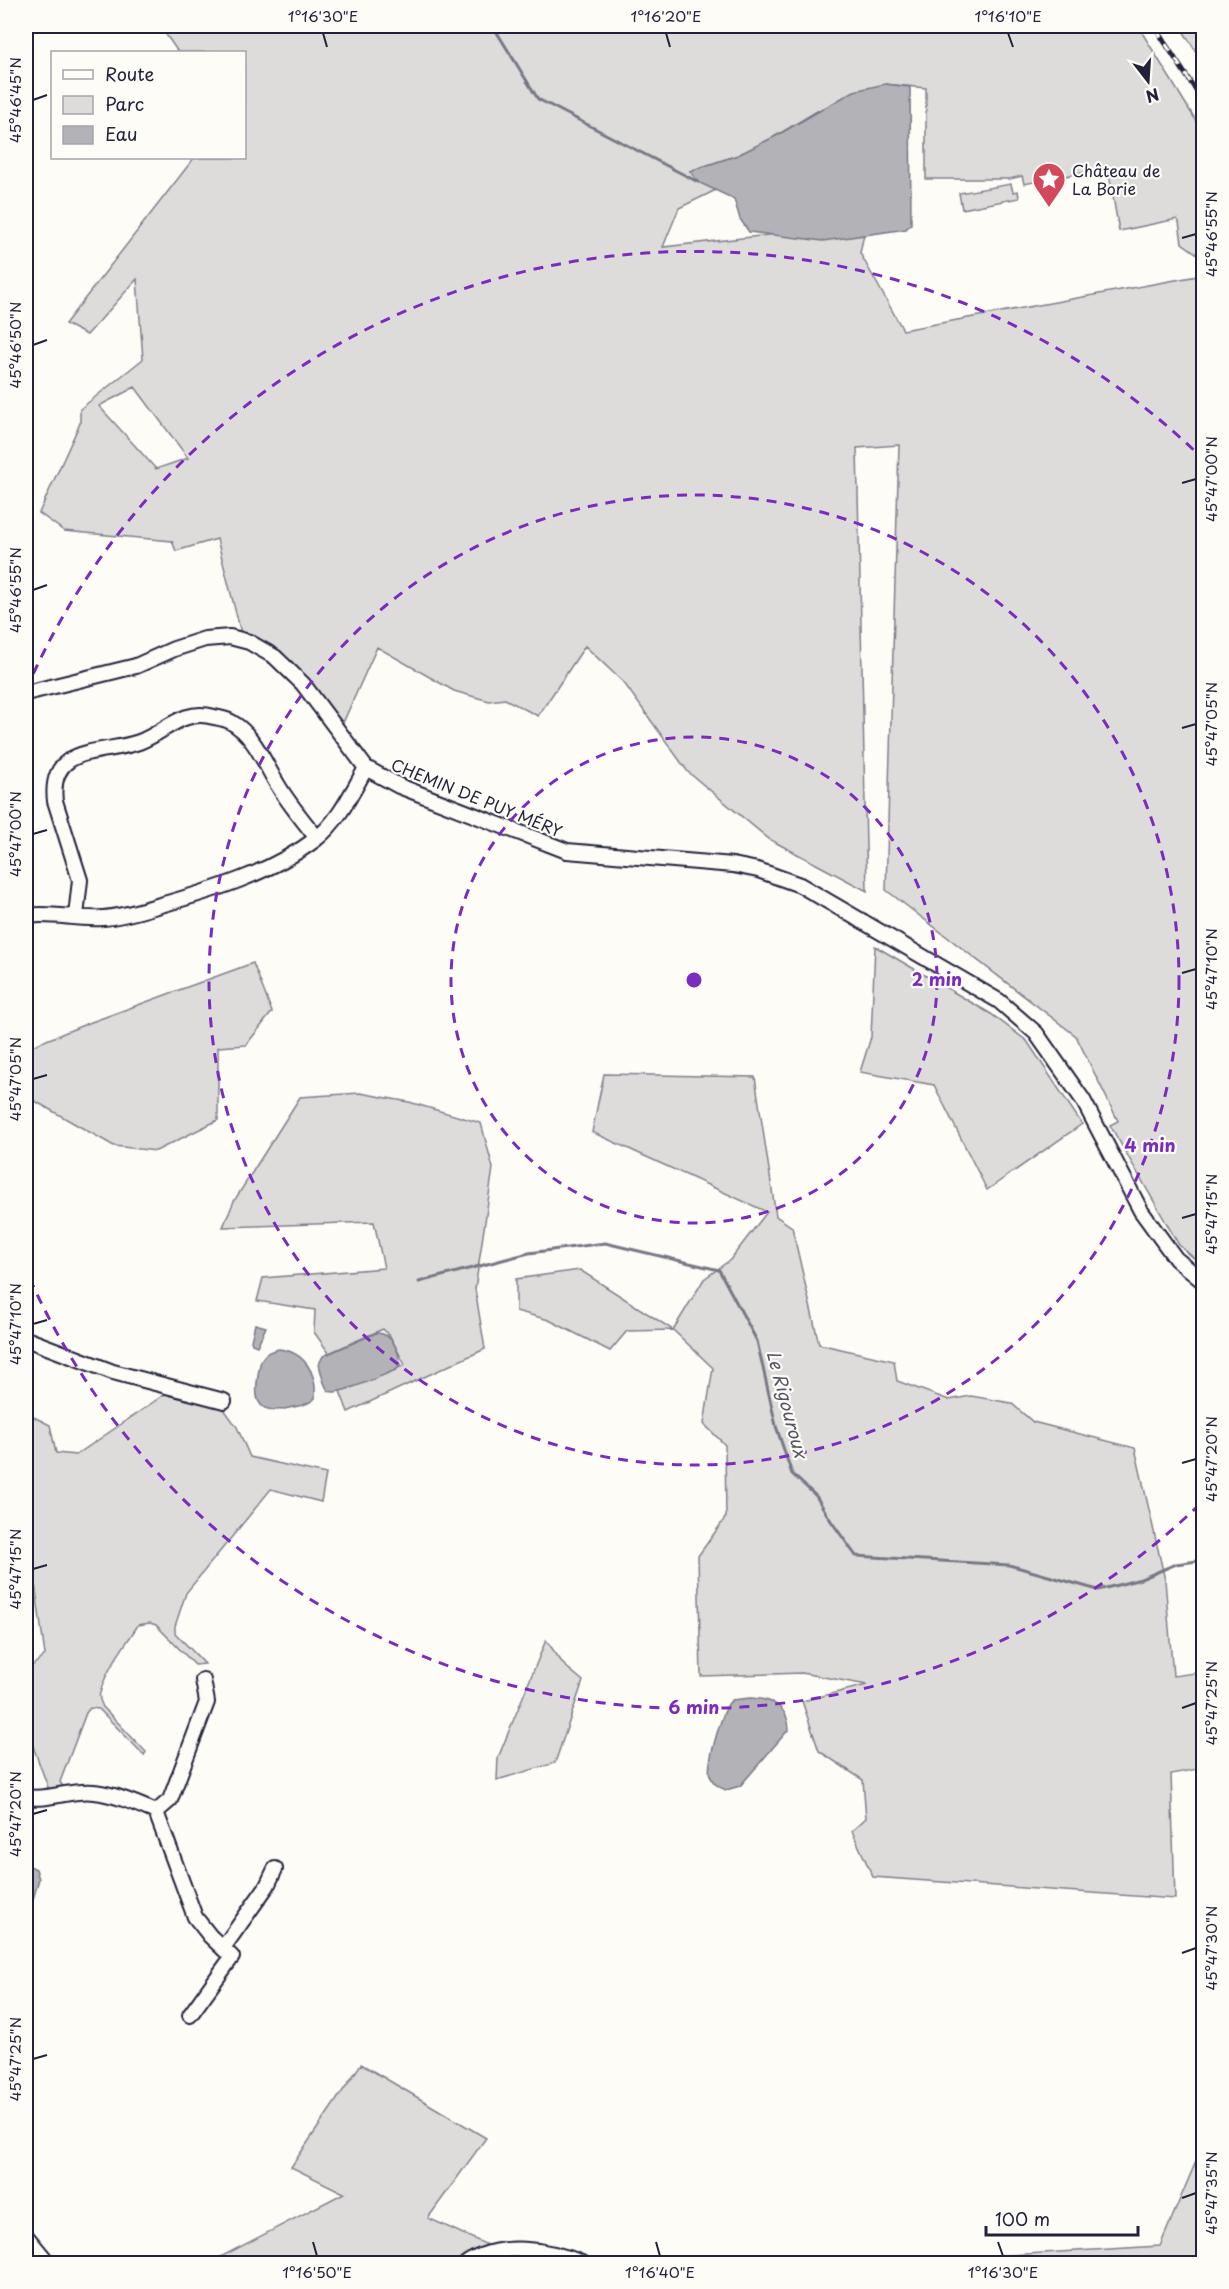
<svg xmlns="http://www.w3.org/2000/svg" width="1229" height="2289" viewBox="0 0 1229 2289" font-family="'Playpen Sans',sans-serif">
<style>
.green{fill:#dddcdb;stroke:#807f8b;stroke-width:1.5;fill-rule:evenodd}
.water{fill:#b2b2b7;stroke:#787885;stroke-width:1.5}
.lines{fill:none;stroke-linecap:round;stroke-linejoin:round}
.stream{stroke:#787885;stroke-width:3}
.minor-casing{stroke:#22223b;stroke-width:18}
.minor{stroke:#fdfcf7;stroke-width:14}
.rail-casing{stroke:#22223b;stroke-width:5}
.rail{stroke:#fdfcf7;stroke-width:3;stroke-dasharray:9;stroke-linecap:butt}
.ticks{fill:none;stroke:#22223b;stroke-width:2}
.ring{fill:none;stroke:#7b2cbf;stroke-width:3;stroke-dasharray:10 8}
.labels{text-anchor:middle;dominant-baseline:central;stroke-width:4.5;stroke-linejoin:round;paint-order:stroke}
.poi-label{font-size:16px;fill:#22223b;stroke:#fdfcf7;text-anchor:start}
.street-label{font-size:16px;fill:#22223b;stroke:#fdfcf7}
.water-label{font-size:18px;font-style:italic;fill:#545466;stroke:#fdfcf7}
.centre{fill:#7b2cbf;stroke:#fdfcf7;stroke-width:3}
.ring-label{font-size:18px;text-anchor:middle;font-weight:bold;fill:#7b2cbf;stroke:#fdfcf7;stroke-width:4.5;stroke-linejoin:round;paint-order:stroke}
.neatline{fill:none;stroke:#22223b;stroke-width:2}
.ticks-label{font-size:15px;text-anchor:middle;fill:#22223b}
</style>
<rect width="100%" height="100%" fill="#fdfcf7"/>
<filter id="ink" filterUnits="userSpaceOnUse"><feTurbulence type="fractalNoise" baseFrequency=".0167" numOctaves="2"/><feDisplacementMap in="SourceGraphic" scale="12" xChannelSelector="R" yChannelSelector="G"/><feConvolveMatrix kernelMatrix="1 2 1 2 8 2 1 2 1" color-interpolation-filters="sRGB"/></filter>
<g filter="url(#ink)">
<path class="green" d="M160,26H1138L1203,132V258L1182,243L1179,222L1177,219L1119,231L1108,168L1024,184L1022,176L1010,179H926V88L885,84L817,111L774,137L738,155L690,171L698,182L716,190L679,208L663,247L866,224L860,253L903,330L1203,275V1266L1179,1245L1110,1125L1118,1121L1076,1036L886,890L899,445L857,448L867,891L769,839L688,772L624,683L585,646L538,716L505,699L489,701L454,691L377,647L342,725L294,664L271,645L241,633L217,539L176,551L172,541L64,531L39,513L80,423V409L143,359L137,279L87,335L65,324L194,158H244V52H178ZM135,387L188,458L156,469L99,406Z
M1180,26H1203V63Z
M1011,184L1013,192L1018,191L1019,198L962,209L959,193Z
M875,946L991,1014L1027,1041L1082,1124L987,1190L934,1085L860,1072L871,1037Z
M253,963L272,1012L246,1045L218,1047V1120L156,1151L114,1146L26,1096L27,1048L86,1024Z
M604,1074L755,1077L776,1216L792,1227L819,1344L894,1361L897,1381L949,1400L971,1396L1011,1403L1033,1422L1135,1448L1165,1580L1173,1676L1203,1672V1768L1171,1774L1175,1899L873,1877L852,1831L866,1818L863,1780L819,1751L802,1701L867,1685L802,1673L701,1676L698,1556L726,1517L725,1445L704,1424L713,1368L673,1330L627,1331L610,1351L549,1320L516,1311V1279L580,1270L673,1330L704,1279L730,1260L767,1212L592,1132Z
M360,1093L409,1102L481,1123L493,1168L475,1289L485,1349L348,1412L340,1391L405,1365L391,1338L383,1329L329,1353L314,1332L315,1310L257,1301L263,1278L384,1268L374,1222L223,1227L234,1201L300,1097Z
M168,1392L186,1399L221,1405L237,1427L250,1457L326,1474L321,1502L271,1489L186,1593L175,1626V1633L205,1664L195,1665L156,1625L150,1623L138,1625C125,1646 106,1669 100,1693C98,1698 101,1702 103,1707L146,1752L144,1755L99,1709L90,1708L86,1713L60,1782L64,1788L49,1790L26,1727V1671L45,1655L30,1548L26,1545V1413L50,1425L56,1453L76,1455Z
M546,1640L564,1665L583,1681L555,1763L497,1780L498,1758Z
M361,2064L486,2138L428,2218L492,2247L469,2254L454,2263L207,2264L344,2193L291,2167Z
M1203,2145V2263H873L1160,2246Z"/>
<path class="water" d="M885,84L910,87L911,224L906,229L823,241L749,232L740,219L734,199L698,182L690,171L738,155L774,137L854,91Z
M255,1324L266,1327L257,1346L252,1344L251,1341Z
M376,1333C392,1332 400,1352 400,1366L396,1370C385,1374 336,1397 329,1391C323,1386 321,1371 319,1364L323,1356Z
M279,1349C305,1352 317,1373 315,1398C309,1405 298,1406 289,1408C260,1415 253,1403 258,1376C259,1368 260,1359 266,1354C270,1351 275,1350 279,1349Z
M750,1698C772,1699 788,1706 789,1729L740,1786L726,1790C718,1787 713,1784 710,1775C706,1764 722,1714 729,1703L732,1700Z
M26,1864L36,1869L39,1879L26,1923Z"/>
<g class="lines">
<path class="stream" d="M493,26L538,99L698,182
M419,1282L529,1253L605,1243L719,1270L757,1341L776,1426L792,1474L816,1496L831,1521L856,1556L1009,1565L1098,1590L1141,1579L1176,1564L1204,1560"/>
<defs>
<path id="minor" d="M26,693L136,666L174,649L205,639L230,637L249,642L275,657L303,684L366,768L399,786L567,851L733,865L758,870L800,885L999,1001L1036,1033L1083,1100L1141,1211L1176,1259L1204,1282
M26,916C53,912 76,920 103,918C121,917 140,911 157,906C211,891 271,873 316,839C339,821 352,792 366,768
M76,916L80,880L55,801C48,743 104,755 139,742C166,732 182,708 214,717C219,718 226,719 231,722C255,735 265,765 279,787C290,805 304,822 317,838
M26,1339L113,1372L224,1401
M26,1797C50,1801 70,1789 94,1792C115,1794 137,1804 156,1812L170,1800L207,1702L203,1680
M156,1812L195,1917L210,1936L232,1957L190,2015
M223,1948L267,1886L275,1869
M26,2236L49,2264
M466,2264C499,2241 550,2249 584,2264"/>
</defs>
<use href="#minor" class="minor-casing"/>
<use href="#minor" class="minor"/>
<defs>
<path id="rail" d="M1156,29L1204,103"/>
</defs>
<use href="#rail" class="rail-casing"/>
<use href="#rail" class="rail"/>
</g>
</g>
<path class="ticks" d="M323,33L327,47M666,33L670,47M1008,33L1013,47M33,100L47,95M1182,238L1196,234M33,345L47,340M1182,483L1196,479M33,590L47,585M1182,728L1196,724M33,834L47,830M1182,973L1196,969M33,1079L47,1075M1182,1218L1196,1214M33,1324L47,1320M1182,1463L1196,1459M33,1569L47,1565M1182,1708L1196,1703M33,1814L47,1810M1182,1953L1196,1948M33,2059L47,2055M1182,2198L1196,2193M313,2242L317,2256M656,2242L660,2256M998,2242L1003,2256"/>
<g class="ring">
<circle cx="694" cy="980" r="243"/>
<circle cx="694" cy="980" r="485"/>
<path d="M1200 1504A728 728 0 0 1 26 1270M26 690A728 728 0 0 1 1200 456"/>
</g>
<defs>
<symbol id="sight-pin" viewBox="-11 -11 22 30"><path d="M0 17L-7.5 6A9.5 9.5 0 1 1 7.5 6Z" fill="#d1495b" stroke="#fdfcf7"/><path d="M0-6L1.8-2.2L6-1.7L2.9 1.2L3.7 5.4L0 3.3L-3.7 5.4L-2.9 1.2L-6-1.7L-1.8-2.2Z" fill="#fff"/></symbol>
</defs>
<g fill-rule="evenodd">
<use href="#sight-pin" x="1030" y="160" width="38" height="52"/>
</g>
<g class="labels">
<g class="poi-label">
<text x="1072" y="170">Château de<tspan x="1072" dy="18">La Borie</tspan></text>
</g>
<g class="street-label">
<text transform="translate(477 797) rotate(22)">CHEMIN DE PUY MÉRY</text>
</g>
<g class="water-label">
<text transform="translate(788 1404) rotate(75)">Le Rigouroux</text>
</g>
</g>
<circle cx="694" cy="980" r="9" class="centre"/>
<g class="ring-label">
<text x="937" y="986">2 min</text>
<text x="1150" y="1152">4 min</text>
<text x="694" y="1714">6 min</text>
</g>
<rect width="1229" height="2289" fill="none" stroke="#fdfcf7" stroke-width="66"/>
<rect x="51" y="51" width="195" height="108" fill="#fdfcf7" stroke="#a5a5ac" stroke-width="1.5"/>
<rect x="63" y="70" width="30" height="9" fill="#fdfcf7" stroke="#a5a5ac" stroke-width="1.5"/>
<text x="105" y="81" font-size="18" fill="#22223b">Route</text>
<rect x="63" y="96" width="30" height="18" fill="#dddcdb" stroke="#a5a5ac" stroke-width="1.5"/>
<text x="105" y="111" font-size="18" fill="#22223b">Parc</text>
<rect x="63" y="126" width="30" height="18" fill="#b2b2b7" stroke="#a5a5ac" stroke-width="1.5"/>
<text x="105" y="141" font-size="18" fill="#22223b">Eau</text>
<g transform="translate(1148 81) rotate(163)" stroke="#fdfcf7" stroke-width="4.5" paint-order="stroke">
<path d="M0-4.5L10 22L0 15L-10 22Z" fill="#22223b"/>
<text y="-9" font-size="16" font-weight="bold" text-anchor="middle" fill="#22223b">N</text>
</g>
<path d="M986 2226v9h152v-9" fill="none" stroke="#22223b" stroke-width="3"/>
<text x="995" y="2226" font-size="18" fill="#22223b" stroke="#fdfcf7" stroke-width="4.5" paint-order="stroke">100 m</text>
<rect x="33" y="33" width="1163" height="2223" class="neatline"/>
<g class="ticks-label">
<text x="323" y="22">1°16'30"E</text>
<text x="666" y="22">1°16'20"E</text>
<text x="1008" y="22">1°16'10"E</text>
<text transform="translate(16 100) rotate(-90)" y="5">45°46'45"N</text>
<text transform="translate(1212 234) rotate(-90)" y="5">45°46'55"N</text>
<text transform="translate(16 345) rotate(-90)" y="5">45°46'50"N</text>
<text transform="translate(1212 479) rotate(-90)" y="5">45°47'00"N</text>
<text transform="translate(16 590) rotate(-90)" y="5">45°46'55"N</text>
<text transform="translate(1212 724) rotate(-90)" y="5">45°47'05"N</text>
<text transform="translate(16 834) rotate(-90)" y="5">45°47'00"N</text>
<text transform="translate(1212 969) rotate(-90)" y="5">45°47'10"N</text>
<text transform="translate(16 1079) rotate(-90)" y="5">45°47'05"N</text>
<text transform="translate(1212 1214) rotate(-90)" y="5">45°47'15"N</text>
<text transform="translate(16 1324) rotate(-90)" y="5">45°47'10"N</text>
<text transform="translate(1212 1459) rotate(-90)" y="5">45°47'20"N</text>
<text transform="translate(16 1569) rotate(-90)" y="5">45°47'15"N</text>
<text transform="translate(1212 1703) rotate(-90)" y="5">45°47'25"N</text>
<text transform="translate(16 1814) rotate(-90)" y="5">45°47'20"N</text>
<text transform="translate(1212 1948) rotate(-90)" y="5">45°47'30"N</text>
<text transform="translate(16 2059) rotate(-90)" y="5">45°47'25"N</text>
<text transform="translate(1212 2193) rotate(-90)" y="5">45°47'35"N</text>
<text x="317" y="2278">1°16'50"E</text>
<text x="660" y="2278">1°16'40"E</text>
<text x="1003" y="2278">1°16'30"E</text>
</g>
</svg>
